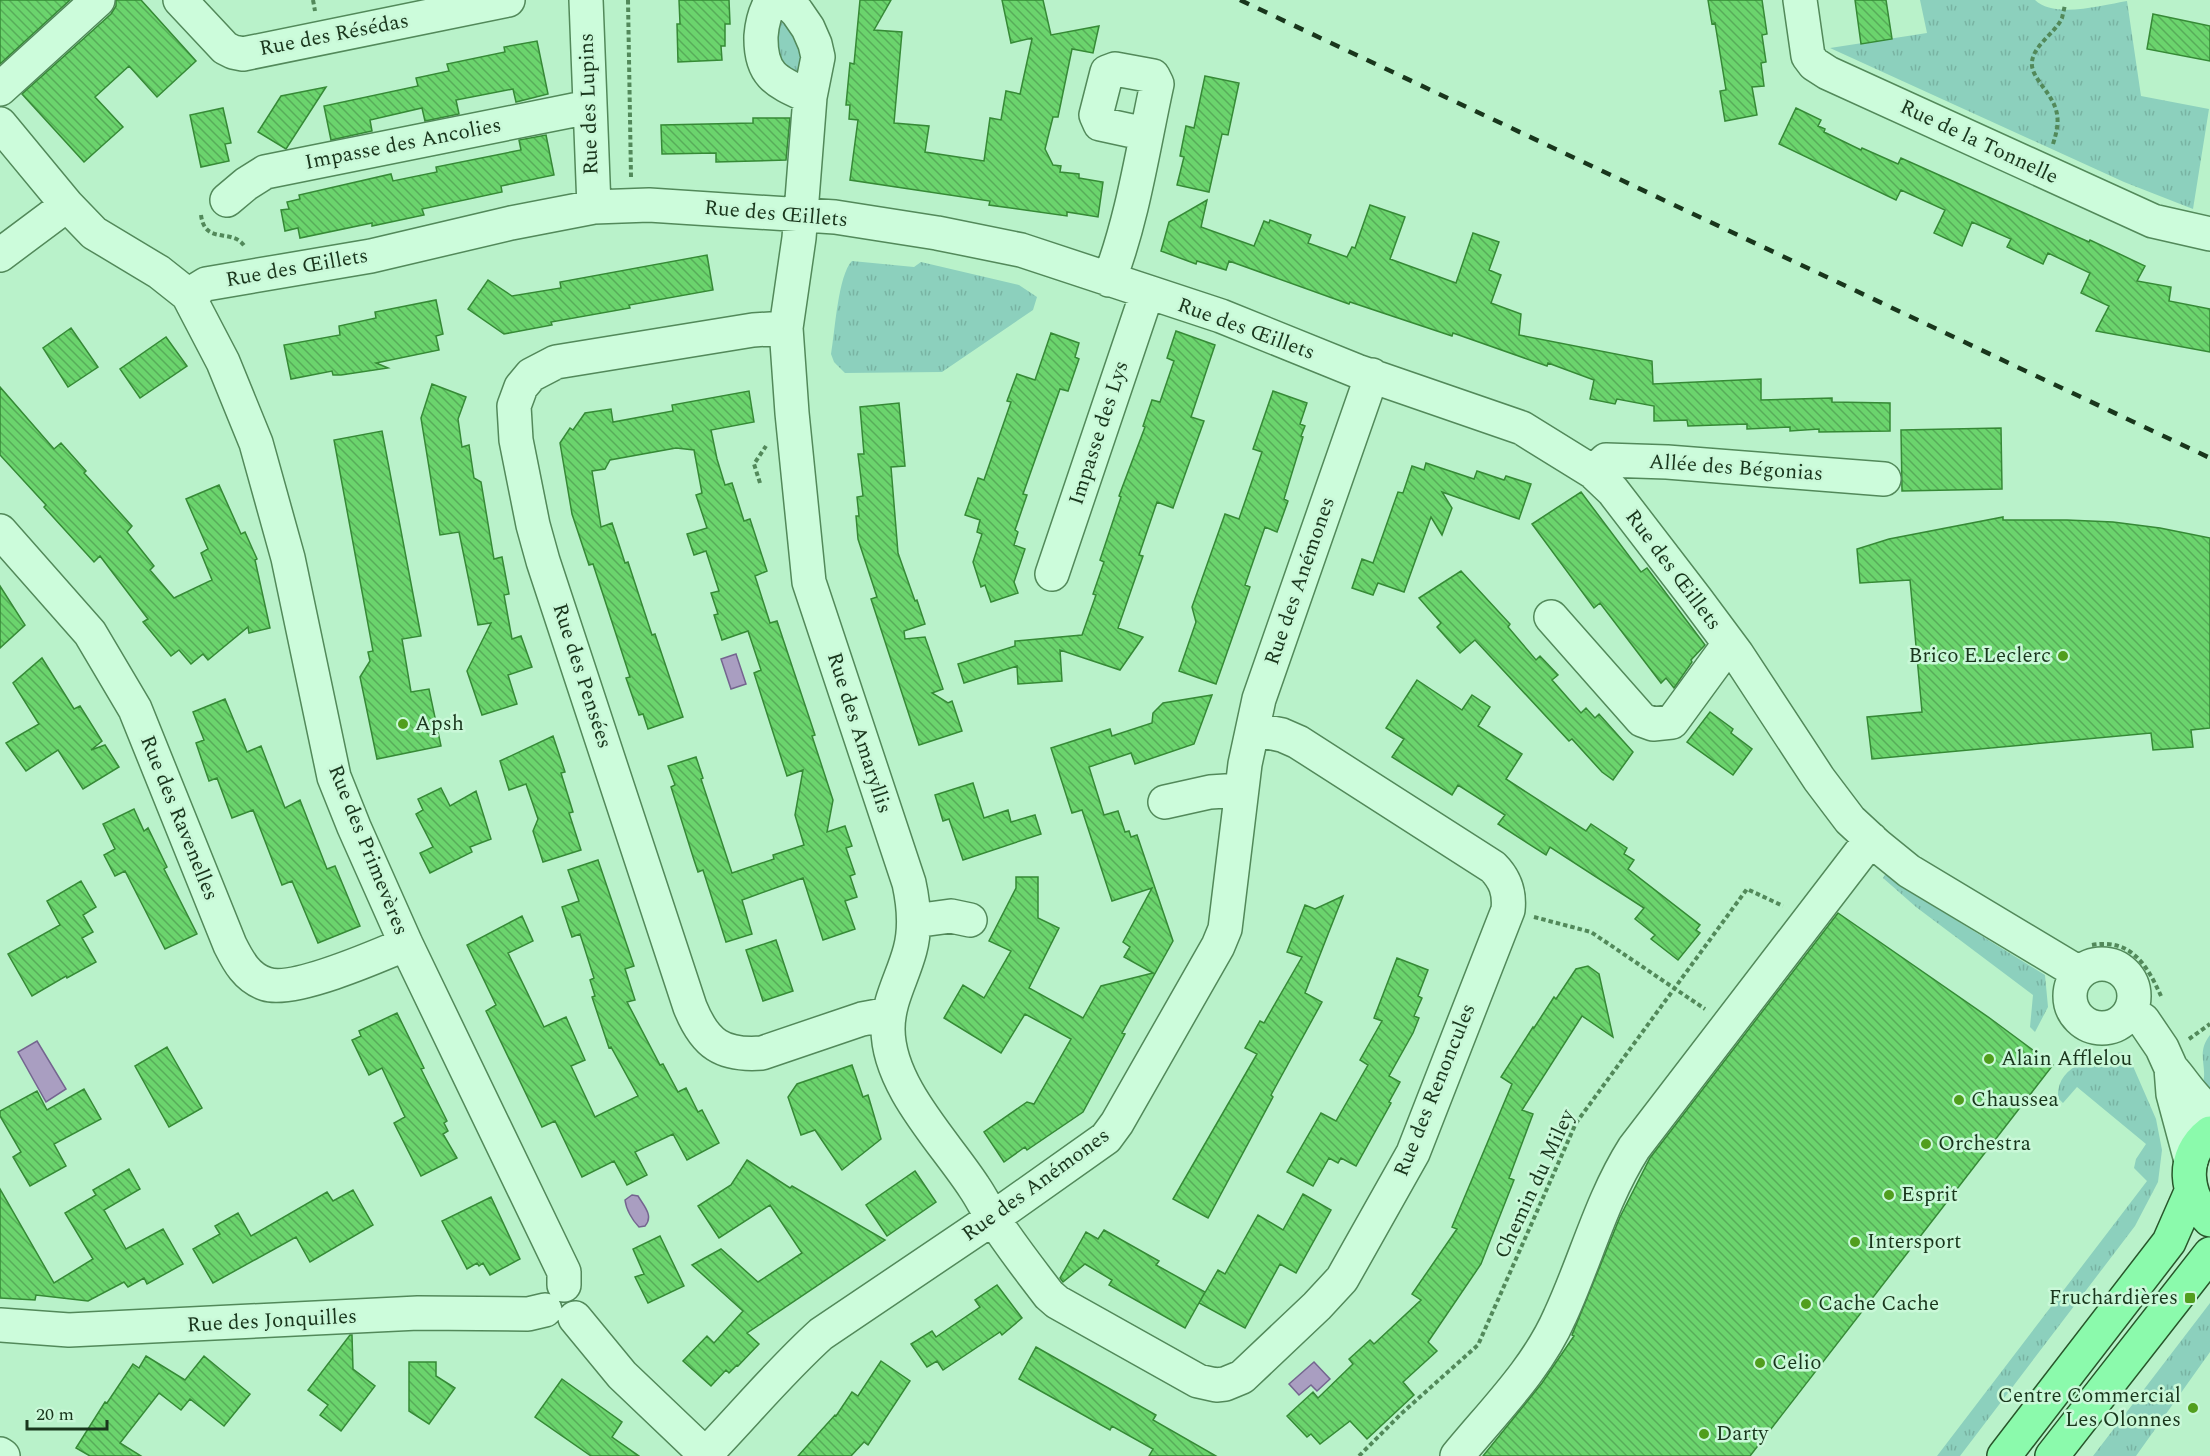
<svg xmlns="http://www.w3.org/2000/svg" width="2210" height="1456" viewBox="0 0 2210 1456" font-family="Spectral,serif">
<style>
.grass{fill:url(#grass-tufts)}
.water{fill:#a99ec1;stroke:#74658f;stroke-width:1.5}
.building{fill:url(#building-back-hatch);stroke:#368a36;stroke-width:1.5}
.lines{fill:none;stroke-linecap:round;stroke-linejoin:round}
.minor-casing{stroke:#52895a;stroke-width:36}
.major-casing{stroke:#28562b;stroke-width:36}
.path{stroke:#52895a;stroke-width:4;stroke-dasharray:4.5 3;stroke-linecap:butt}
.minor{stroke:#ccfcdb;stroke-width:33}
.major{stroke:#8bfaac;stroke-width:33}
.rail{stroke:#19361c;stroke-width:4.5;stroke-dasharray:10 10;stroke-linecap:butt}
.poi-dot{fill:#519e1d;stroke:#c9f8d8;stroke-width:2}
.labels{text-anchor:middle;dominant-baseline:central;stroke-width:5;stroke-linejoin:round;paint-order:stroke}
.street-label{font-size:21px;fill:#19361c;stroke:#c9f8d8}
.poi-label{font-size:21px;fill:#19361c;stroke:#c9f8d8;text-anchor:start}
</style>
<defs>
<pattern id="grass-tufts" width="24" height="20" patternUnits="userSpaceOnUse" patternTransform="scale(1.5)"><rect width="24" height="20" fill="#8cd0bd"/><path d="M3 7l-1-3M5 7V3M7 7l1-3M15 17l-1-3M17 17v-4M19 17l1-3" fill="none" stroke="#78b3a2"/></pattern>
<pattern id="building-back-hatch" width="6" height="6" patternUnits="userSpaceOnUse" patternTransform="scale(1.5)"><rect width="6" height="6" fill="#6bd46d"/><path d="M-1 5l2 2M0 0l6 6M5-1l2 2" fill="none" stroke="#57ad59"/></pattern>
</defs>
<rect width="100%" height="100%" fill="#b9f2ca"/>
<path class="grass" d="M1920,0H2035C2054,19 2103,5 2127,1L2141,96L2209,109L2193,209L2124,182L1830,48L1927,33Z
M782,22L789,23L801,45L805,67L795,77L774,65L775,29Z
M852,261L914,267L921,262L1019,285L1037,297L1033,310L942,372L845,373L834,362L831,354C835,332 838,275 852,261Z
M1886,873L1904,888L2045,975L2048,1007L2035,1032L2030,1027L2033,995L1916,907L1883,878Z
M2210,1035V1095L2202,1086C2209,1067 2195,1054 2210,1035Z
M2122,1052L2129,1057L2156,1119L2162,1150L2158,1182L2135,1226L1960,1456H1937L2147,1181L2134,1168L2136,1159L2146,1144L2077,1087L2063,1103L2058,1098C2056,1064 2096,1057 2122,1052Z
M2210,1303V1352L2136,1456H2093Z"/>
<path class="water" d="M736,654L746,684L731,689L721,659Z
M37,1041L66,1089L46,1102L18,1052Z
M632,1195L638,1196C644,1206 654,1216 645,1226L639,1227C632,1220 626,1209 625,1200Z
M1314,1362L1330,1379L1317,1391L1311,1385L1299,1395L1289,1384Z"/>
<path class="building" d="M0,0H70L0,64Z
M116,0H141L196,61L157,97L129,66L95,97L123,127L84,162L22,94L111,14L116,6Z
M679,0H729L730,24H725V46H721L722,60L678,62L677,24H680Z
M860,0H891L874,30L902,32L894,123L929,126L925,152L984,161L990,118L1001,120L1006,91L1020,94L1032,39H1030L1032,38L1011,43L1002,0H1043L1051,35L1099,26L1093,53L1072,49L1058,117H1053L1045,149L1053,165L1061,166L1060,172L1079,174V178L1103,182L1098,217L1067,212V216L989,205L990,201L850,180L858,120L849,119L850,105H846L850,63L854,64Z
M1708,0H1762L1767,34L1762,35L1766,62L1761,63L1764,86L1752,87L1757,115L1725,121L1720,91L1726,90L1715,23L1712,24Z
M1855,0H1886L1892,39L1861,44Z
M2153,14L2210,26V61L2147,49Z
M537,41L548,94L516,102L513,89L456,100L459,114L425,121L422,108L370,120L372,131L331,140L324,106L418,86L416,78L449,71L447,64L505,52L504,47Z
M1205,76L1239,83L1228,135L1222,134L1209,192L1177,185L1184,157L1180,156L1186,126L1194,128Z
M326,87L286,149L258,132L281,96Z
M223,108L231,143L225,144L229,161L201,167L190,115Z
M1796,108L1821,120L1818,126L1825,129L1824,132L1861,150L1862,148L1898,164L1901,158L2089,242L2090,240L2145,266L2137,281L2171,287L2169,301L2210,309V352L2096,331L2109,306L2081,293L2090,273L2048,253L2043,264L2007,247L2011,239L1972,222L1962,246L1934,233L1945,210L1901,190L1896,200L1779,144Z
M753,118H790L786,160L716,162V153L662,154L661,125L753,123Z
M546,135L554,175L501,186L502,192L422,209L424,215L372,226V223L300,238L298,228L285,231L281,210L289,209L287,202L300,199L299,195L391,174L393,181L437,172L436,167L521,150L519,140Z
M1207,200L1201,227L1254,246L1264,221L1269,223L1270,220L1311,235L1308,243L1347,257L1352,247L1355,248L1370,205L1405,217L1390,259L1456,283L1473,233L1499,242L1489,270L1501,275L1491,303L1521,314L1519,335L1652,361L1653,384L1761,379V400L1832,398V402L1890,403V431L1819,432V429L1790,431V427L1747,429V424L1688,426L1687,420L1654,421V406L1617,399L1615,404L1590,399L1594,380L1548,363L1547,366L1453,333L1452,336L1350,302L1349,304L1229,261L1226,270L1197,261L1196,264L1161,251L1169,222Z
M707,255L713,290L629,305L630,308L551,322L552,325L504,334L468,309L488,280L512,296L561,288L560,282Z
M436,300L443,334L436,336L439,350L376,363L388,368L341,375H333L332,371L291,379L284,345L340,335L339,326L376,318L375,312Z
M71,328L98,367L68,387L43,348Z
M1176,331L1215,345L1191,417L1204,421L1173,508L1157,502L1139,555L1143,556L1118,628L1143,637L1120,670L1060,650L1062,681L1018,684L1017,666L964,683L958,664L1015,646V641L1082,635L1096,595L1093,594L1104,562L1100,560L1121,497L1119,496L1145,427L1143,426L1152,400L1160,402L1174,361L1167,358Z
M1051,333L1079,343L1075,357L1079,359L1068,391L1060,389L1023,494L1027,495L1015,530L1018,532L1014,545L1025,549L1014,582L1018,593L991,602L985,585L981,587L973,562L982,534L977,532L980,520L965,515L978,478L984,480L1011,402L1007,401L1017,374L1035,380Z
M166,337L187,366L140,398L120,369Z
M432,384L466,397L458,419L462,447L469,445L474,478L481,482L494,559L502,557L509,594L504,595L512,639L521,636L532,667L508,675L517,704L482,715L467,671L491,623L478,625L459,532L440,535L421,418Z
M0,387L54,449L61,443L86,471L84,473L132,526L127,532L154,566L150,570L174,598L212,580L201,553L208,549L186,499L219,485L241,534L245,532L257,559L255,560L270,628L249,633L248,627L208,660L203,654L191,664L179,650L171,656L143,622L148,619L100,556L94,562L44,507L46,505L0,455Z
M749,391L754,422L711,430L717,459L725,485L732,483L744,521L750,519L767,571L755,576L770,623L777,621L815,735L812,736L833,800L827,832L845,826L852,846L846,848L855,874L850,876L857,897L845,901L855,929L823,940L803,878L742,900L752,934L726,942L703,870L698,872L694,860L671,787L675,785L668,766L696,757L703,778L701,779L732,873L774,859L773,855L804,845L795,815L803,770L787,776L754,673L761,670L748,631L722,640L714,615L718,614L711,593L719,591L706,551L694,555L687,534L707,528L696,495L702,493L694,450L676,448L610,460L605,469L592,471L601,527L612,523L625,563L628,562L652,635L655,634L683,717L648,729L643,714L639,715L626,678L630,677L593,564L589,565L572,514L560,443L570,428L573,430L585,413L611,409L613,422L673,411L672,405Z
M1273,391L1307,403L1300,424L1305,426L1301,436L1303,437L1284,499L1288,501L1277,532L1265,527L1245,585L1250,587L1216,684L1179,671L1196,622L1192,607L1225,514L1239,519L1262,452L1253,449Z
M899,403L905,466L891,467L898,553L915,601L917,600L925,624L904,631L905,639L925,637L943,689L932,693L948,703L952,701L962,731L919,745L871,599L877,597L858,539L856,516H859L857,497L863,496L858,454H864L860,407Z
M2001,428L2002,489L1902,491L1901,430Z
M382,431L421,636L402,639L411,692L429,689L441,746L377,759L360,677L370,661L368,652L373,651L334,440Z
M1426,463L1474,479L1477,471L1504,480L1506,476L1531,484L1519,519L1442,492L1452,508L1442,535L1431,517L1404,592L1378,583L1373,595L1352,588L1362,559L1373,563L1398,492L1403,493L1412,466L1424,470Z
M1581,492L1641,572L1647,568L1705,645L1691,660L1692,662L1674,688L1666,678L1661,683L1600,603L1594,608L1532,524Z
M2003,517V520H2067L2113,522L2160,528L2210,538V728L2191,730L2193,747L2153,750L2151,733L1872,759L1867,717L1922,712L1910,580L1860,583L1857,549L1889,539Z
M1461,571L1510,624L1508,627L1536,660L1540,656L1558,675L1552,680L1581,713L1586,708L1595,718L1599,714L1633,752L1613,780L1602,772L1572,739L1569,741L1475,640L1460,653L1437,627L1441,623L1419,598Z
M0,586L25,625L0,648Z
M42,658L74,709L80,706L102,741L91,750L105,745L119,767L83,789L58,750L26,771L6,743L39,724L13,683Z
M1417,680L1462,710L1472,695L1490,707L1478,726L1522,754L1506,779L1586,831L1591,824L1627,848L1624,854L1634,860L1628,869L1700,925L1696,930L1700,933L1678,960L1651,939L1655,935L1635,919L1644,908L1550,847L1546,855L1498,824L1505,815L1458,785L1452,795L1392,757L1404,739L1386,728Z
M1212,695L1194,744L1135,764L1131,753L1089,767L1104,815L1118,811L1125,832L1129,831L1131,837L1137,835L1173,941L1122,1033L1125,1034L1083,1112L1027,1150L1025,1147L1004,1162L984,1132L1027,1102L1034,1104L1071,1039L1025,1014L1001,1053L944,1018L963,985L984,998L1011,951L989,941L1016,888V877H1038V918L1059,928L1029,988L1083,1018L1101,986L1153,973L1124,957L1130,947L1123,942L1152,888L1112,901L1082,810L1072,813L1051,748L1110,729L1112,736L1152,723L1153,713L1163,703Z
M225,699L247,752L261,746L285,808L300,800L327,869L335,866L360,926L318,943L292,881L282,885L253,810L232,818L217,778L209,781L196,743L204,740L193,712Z
M1710,712L1733,729L1731,733L1752,749L1733,775L1687,742Z
M553,736L565,772L561,773L573,812L569,813L581,850L543,862L533,831L538,819L526,784L509,790L500,761Z
M973,783L984,818L1008,810L1011,822L1035,815L1041,834L963,860L949,819L943,821L935,795Z
M441,788L450,806L476,791L491,839L470,847L472,852L430,873L420,853L433,847L416,814L423,810L418,799Z
M134,809L144,831L148,828L167,867L164,869L197,934L165,949L125,871L115,876L104,855L115,849L103,824Z
M598,860L634,966L625,969L635,1000L627,1002L660,1065L663,1064L678,1092L686,1088L698,1112L702,1110L719,1143L687,1160L673,1134L635,1152L647,1175L627,1185L614,1161L582,1177L555,1121L542,1127L486,1011L496,1005L467,945L522,916L533,941L508,953L544,1027L566,1017L585,1060L571,1066L595,1117L638,1096L611,1047L609,1048L592,997L595,996L590,980L594,978L580,934L572,937L562,907L579,901L568,870Z
M81,881L96,907L83,915L93,932L82,938L96,962L67,978L66,976L32,996L8,954L60,925L47,901Z
M1343,896L1305,993L1322,1002L1271,1095L1273,1097L1208,1218L1173,1199L1257,1054L1245,1048L1260,1021L1264,1023L1302,957L1287,952L1305,905L1315,909Z
M1838,913L1991,1019L2053,1065L1750,1456H1483L1542,1383L1574,1336L1572,1335L1620,1217L1650,1158Z
M776,940L793,991L763,1001L746,950Z
M1397,958L1428,970L1418,996L1422,998L1414,1016L1419,1018L1413,1033L1389,1076L1400,1082L1389,1102L1391,1103L1356,1166L1341,1158L1338,1163L1329,1158L1313,1186L1287,1172L1321,1113L1336,1121L1368,1065L1360,1060L1382,1021L1374,1018Z
M1588,966L1599,974L1613,1037L1582,1016L1522,1110L1533,1114L1509,1178L1514,1180L1481,1264L1428,1342L1437,1351L1403,1382L1414,1395L1367,1439L1350,1421L1320,1444L1311,1434L1307,1437L1287,1416L1313,1392L1318,1398L1353,1364L1349,1359L1370,1340L1374,1344L1421,1300L1412,1294L1457,1229L1452,1227L1512,1084L1501,1077L1533,1027L1534,1028L1554,997L1556,999L1576,969Z
M397,1013L424,1068L421,1069L447,1121L444,1123L448,1131L443,1134L457,1158L421,1176L394,1123L405,1117L382,1068L369,1075L352,1040L361,1036L359,1031Z
M167,1047L202,1108L169,1127L135,1066Z
M852,1065L863,1097L868,1095L881,1139L842,1170L815,1130L801,1135L788,1097L797,1084Z
M84,1089L101,1119L54,1144L66,1166L30,1186L13,1157L21,1152L0,1116V1111L37,1091L47,1110Z
M747,1160L790,1188L792,1186L885,1240L747,1333L759,1344L738,1366L737,1365L729,1373L726,1370L711,1386L683,1361L707,1336L714,1343L743,1311L692,1265L721,1249L758,1282L802,1253L770,1205L719,1238L698,1206L731,1185Z
M129,1169L140,1189L104,1210L126,1249L163,1229L183,1264L147,1284L144,1278L128,1287L124,1282L88,1301L36,1295L35,1300L0,1298V1189L54,1283L93,1259L65,1213L96,1195L93,1190Z
M915,1171L936,1202L887,1236L866,1205Z
M353,1190L373,1225L310,1262L296,1237L213,1283L193,1249L220,1234L215,1226L238,1213L251,1236L327,1192L333,1201Z
M1303,1194L1331,1210L1296,1273L1280,1264L1245,1328L1199,1303L1218,1270L1225,1274L1258,1215L1283,1230Z
M491,1197L520,1259L490,1275L483,1263L479,1266L477,1263L467,1269L442,1221Z
M1104,1230L1159,1261L1156,1265L1205,1292L1185,1328L1109,1285L1112,1280L1085,1264L1063,1282L1060,1278L1086,1232L1098,1239Z
M660,1236L684,1286L648,1303L635,1277L644,1274L633,1249Z
M997,1285L1022,1318L1002,1335L1000,1332L943,1370L937,1361L927,1367L911,1344L932,1331L936,1337L980,1307L975,1300Z
M350,1335H352L353,1369L375,1386L341,1431L320,1415L328,1405L308,1390Z
M1036,1347L1156,1415L1153,1420L1216,1456H1149L1153,1449L1112,1426L1110,1430L1021,1380L1019,1379Z
M146,1356L185,1380L204,1356L250,1394L224,1426L190,1399L181,1410L159,1393L120,1443L141,1456H90L76,1448L105,1402L107,1403L133,1364L139,1368Z
M881,1361L910,1381L868,1445L864,1442L851,1456H798L835,1415L836,1416L852,1392L858,1396Z
M409,1362H436V1376L455,1388L429,1424L409,1411Z
M562,1379L622,1422L612,1437L639,1456H591L535,1417Z"/>
<g class="lines">
<defs>
<path id="minor" d="M180,0L225,48L233,52L243,54L508,0
M586,0L594,207
M772,0C765,11 762,23 761,36C760,76 777,82 810,97
M785,0L797,12L808,28L815,44L818,57L810,97L799,238L786,328L792,413L809,582L909,883C914,906 916,928 910,950C903,977 888,1000 888,1029C888,1086 944,1141 974,1187C981,1197 986,1208 993,1218C1010,1245 1030,1270 1049,1295L1057,1302L1198,1381L1216,1385L1225,1384L1242,1377L1317,1306L1342,1279L1413,1153L1508,910C1510,892 1505,879 1493,867L1298,742L1282,735L1253,729
M1800,0L1808,56L1814,64L1828,73L2153,221L2210,234
M0,89L98,0
M0,124L67,205L94,233L159,272L188,295L223,362L256,443L288,558L334,777L354,827L406,944L564,1272V1285
M227,200L246,184L265,172L589,107
M0,255L67,205
M1109,280C1133,218 1143,148 1157,84L1153,76L1115,69L1107,72L1096,115L1100,124L1146,134
M188,295L206,284L371,256L511,223L594,207L649,205L835,217L937,233L1021,250L1221,316L1357,371L1522,428L1593,472L1613,491L1696,599L1737,654L1819,779L1850,820L1877,845L1909,871L2079,973
M786,328L753,330L556,362L531,375L521,387L514,406L516,440L533,525L543,561L690,1007C705,1044 722,1056 762,1053L862,1019L889,1014
M1593,472L1606,460L1667,462L1884,479
M0,531L90,633L135,709L230,945C238,961 247,978 266,984C293,993 378,956 406,944
M1052,574L1147,293
M1551,617L1642,720L1653,724L1672,722L1729,644
M1165,802L1210,792L1241,790
M914,921L951,916L970,920
M2070 996a32 32 0 1 1 64 0a32 32 0 1 1-64 0Z
M2130,1012L2143,1020L2162,1048L2171,1068L2173,1094L2191,1161
M2171,1068C2184,1082 2193,1100 2210,1111
M575,1318L622,1375L707,1456
M0,1325L69,1330L418,1313L528,1314L545,1310
M0,1454L3,1456
M704,1456C743,1416 779,1372 821,1334L993,1218L1106,1138L1117,1123L1218,946L1225,929L1245,764L1259,699L1372,375
M1457,1456C1493,1412 1537,1369 1560,1316C1586,1260 1601,1200 1634,1148L1871,839"/>
<path id="major" d="M2210,1133C2180,1156 2185,1196 2210,1220
M2004,1456L2169,1242L2191,1192
M2052,1456L2210,1254"/>
</defs>
<use href="#minor" class="minor-casing"/>
<use href="#major" class="major-casing"/>
<path class="path" d="M313,0L315,11
M628,0L631,177
M2053,144C2061,119 2059,108 2043,87C2039,81 2033,74 2032,66C2030,47 2055,34 2062,18C2063,14 2064,9 2065,5
M201,215C205,246 233,227 245,247
M760,483L754,464L766,446
M1534,917L1591,932L1705,1009
M2092,945C2131,938 2147,965 2161,996
M2189,1039L2210,1024
M1359,1456L1401,1414L1478,1345L1576,1123L1747,889L1783,906"/>
<use href="#minor" class="minor"/>
<use href="#major" class="major"/>
<path class="rail" d="M1240,0L2210,458"/>
</g>
<g class="poi-dot">
<circle cx="2063" cy="656" r="6"/>
<circle cx="403" cy="724" r="6"/>
<circle cx="1989" cy="1059" r="6"/>
<circle cx="1959" cy="1100" r="6"/>
<circle cx="1926" cy="1144" r="6"/>
<circle cx="1889" cy="1195" r="6"/>
<circle cx="1855" cy="1242" r="6"/>
<rect x="2184" y="1292" width="12" height="12" rx="3"/>
<circle cx="1806" cy="1304" r="6"/>
<circle cx="1760" cy="1363" r="6"/>
<circle cx="2193" cy="1408" r="6"/>
<circle cx="1704" cy="1434" r="6"/>
</g>
<g class="labels">
<g class="street-label">
<text transform="translate(334 35) rotate(-11)">Rue des Résédas</text>
<text transform="translate(589 104) rotate(-92)">Rue des Lupins</text>
<text transform="translate(1979 142) rotate(25)">Rue de la Tonnelle</text>
<text transform="translate(403 144) rotate(-11)">Impasse des Ancolies</text>
<text transform="translate(776 214) rotate(5)">Rue des Œillets</text>
<text transform="translate(297 268) rotate(-10)">Rue des Œillets</text>
<text transform="translate(1246 329) rotate(20)">Rue des Œillets</text>
<text transform="translate(1099 433) rotate(-72)">Impasse des Lys</text>
<text transform="translate(1736 468) rotate(4)">Allée des Bégonias</text>
<text transform="translate(1673 570) rotate(53)">Rue des Œillets</text>
<text transform="translate(1300 581) rotate(-71)">Rue des Anémones</text>
<text transform="translate(582 676) rotate(72)">Rue des Pensées</text>
<text transform="translate(859 733) rotate(72)">Rue des Amaryllis</text>
<text transform="translate(179 818) rotate(68)">Rue des Ravenelles</text>
<text transform="translate(368 850) rotate(68)">Rue des Primevères</text>
<text transform="translate(1435 1090) rotate(-68)">Rue des Renoncules</text>
<text transform="translate(1535 1184) rotate(-65)">Chemin du Miley</text>
<text transform="translate(1036 1185) rotate(-36)">Rue des Anémones</text>
<text transform="translate(272 1321) rotate(-3)">Rue des Jonquilles</text>
</g>
<g class="poi-label">
<text x="2051" y="656" text-anchor="end">Brico E.Leclerc</text>
<text x="415" y="724">Apsh</text>
<text x="2001" y="1059">Alain Afflelou</text>
<text x="1971" y="1100">Chaussea</text>
<text x="1938" y="1144">Orchestra</text>
<text x="1901" y="1195">Esprit</text>
<text x="1867" y="1242">Intersport</text>
<text x="2178" y="1298" text-anchor="end">Fruchardières</text>
<text x="1818" y="1304">Cache Cache</text>
<text x="1772" y="1363">Celio</text>
<text x="2181" y="1396" text-anchor="end">Centre Commercial<tspan x="2181" dy="24">Les Olonnes</tspan></text>
<text x="1716" y="1434">Darty</text>
</g>
</g>
<path d="M27 1420v9h80v-9" fill="none" stroke="#19361c" stroke-width="3"/>
<text x="36" y="1420" font-size="18" fill="#19361c" stroke="#c9f8d8" stroke-width="4.5" paint-order="stroke">20 m</text>
</svg>
